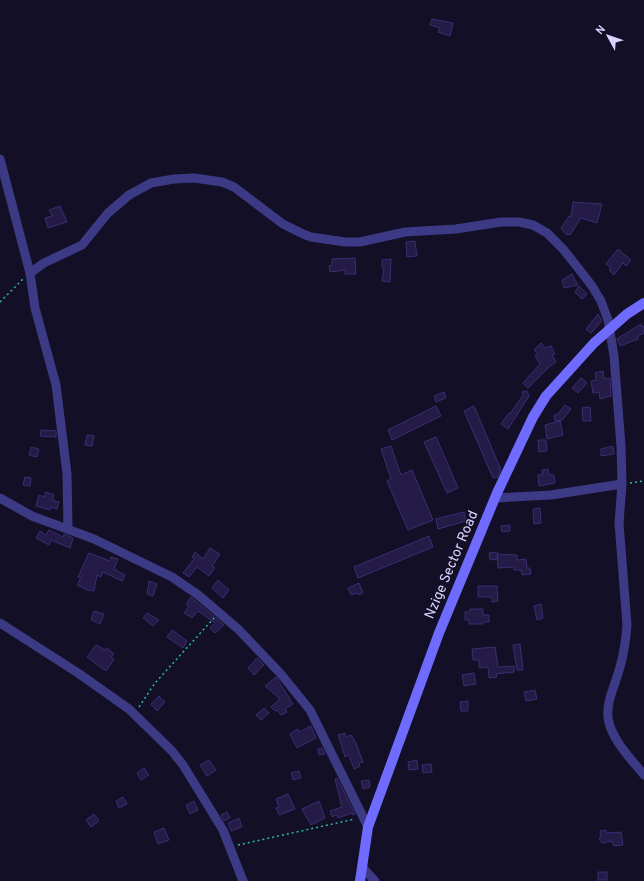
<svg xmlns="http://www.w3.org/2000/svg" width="644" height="881" viewBox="0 0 644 881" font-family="Overpass,sans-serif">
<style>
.building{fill:#241b47;stroke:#3b2d73}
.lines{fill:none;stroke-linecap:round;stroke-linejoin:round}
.path{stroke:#2fb8b0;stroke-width:1.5;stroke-dasharray:2 3;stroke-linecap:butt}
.street{stroke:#3d3a85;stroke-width:9}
.secondary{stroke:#6f6bff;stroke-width:10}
.labels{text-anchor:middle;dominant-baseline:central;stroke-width:3.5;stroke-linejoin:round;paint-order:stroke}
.street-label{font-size:14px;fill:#d9d4ff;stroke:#130f26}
</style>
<rect width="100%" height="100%" fill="#130f26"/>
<path class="building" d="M432,19L453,23L450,36L438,32L440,28L430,25Z
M573,202L602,204L597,223L581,218L570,235L568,234L567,235L561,228L569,216L571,217Z
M60,206L67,222L48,228L45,218L52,216L49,210Z
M415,241L417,256L407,257L406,242Z
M618,249L631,260L626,266L623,263L614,275L609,270L611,268L606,264Z
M355,258L356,274H345V270L330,272L329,266L332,265V259Z
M391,259L390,282L382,281L384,268H382V260Z
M572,274L578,285L564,288L562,280Z
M579,286L587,294L582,299L575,292Z
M598,314L602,321L591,333L586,329Z
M641,324L642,327L644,326V333L638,336V339L620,346L617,339Z
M541,343L546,348L551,346L555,354L552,355L556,362L549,367L528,388L523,383L540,364L535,356L538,354L534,350Z
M603,371L604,379L610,378L611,396L600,399L599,392L593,393L591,381L596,380L595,373Z
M581,378L587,383L578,393L572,388Z
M527,391L529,396L508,429L501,424L509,413L510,414L523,395L522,392Z
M444,392L446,398L436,402L434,396Z
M565,405L571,409L562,420L555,421L554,415L558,414Z
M436,406L441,416L392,440L388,430Z
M474,406L501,470L498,477L493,478L464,411Z
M590,407L591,421H583L582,408Z
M560,421L563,435L547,439L545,425Z
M41,430L56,431V437L40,436Z
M87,435L94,436L92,446L85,445Z
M436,437L458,488L447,493L424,442Z
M538,440H546L547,451L539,452Z
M391,446L401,475L412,470L433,520L408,530L387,481L391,479L381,449Z
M613,446L614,454L601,456V449Z
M31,447L39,449L37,457L29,455Z
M548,469L549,475H554L555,483L539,486L538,475L543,474L542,470Z
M25,477L31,478L30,486L23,485Z
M46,492L54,495L52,500L59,502L57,509L51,507L50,510L36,506L39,495L44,497Z
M540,508L541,523L534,524L533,509Z
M464,512L466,521L438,529L436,519Z
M510,525V531L502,532L501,526Z
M49,530L63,537L64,534L73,538L70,548L51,540L49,545L36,538L40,531L46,535Z
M429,536L433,547L358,578L354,567Z
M210,548L220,554L212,566L215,568L209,576L197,567L189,577L183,573L194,559L192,557L195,552L203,559Z
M497,552L498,559L490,560L489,553Z
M89,553L110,561L111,557L118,559L114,569L125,575L122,581L103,572L101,577L97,575L94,591L87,590L77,585L81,578L78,577Z
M497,554L517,555V560L526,559L527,568H530L531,574L522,575L521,570H514V567L498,568Z
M218,580L229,590L223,598L212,588Z
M149,581L157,584L153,596L147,594Z
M359,583L363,593L358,595L357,593L351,595L348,588Z
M478,586H497L498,601L492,602V597H478Z
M191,597L224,625L215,633L210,628L215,623L198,611L192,618L184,613L189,606L186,604Z
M541,604L543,618L537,620L534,606Z
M470,609H483V615H489V622H483V624H469V620H465V612H469Z
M94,611L104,614L100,624L91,620Z
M147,613L159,620L153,626L143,618Z
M172,630L187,641L183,648L167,637Z
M520,644L523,670H517L513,645Z
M96,645L105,650L107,648L114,654L111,657L114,659L106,671L87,657Z
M495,647L498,667L514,666V672L496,674L497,677L489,678L488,667L479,668V660H473L472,649Z
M257,658L264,665L254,675L248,668Z
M474,673L476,684L464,686L462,675Z
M276,677L293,704L285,709L287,712L281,715L277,710L275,711L271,707L280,699L265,686Z
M535,690L537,699L526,701L524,692Z
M159,696L165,702L157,711L151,704Z
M468,701V711H461L460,702Z
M264,708L269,713L261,720L256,715Z
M311,726L316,738L297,748L290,734L298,729L299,732Z
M345,733L346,737L351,735L356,743L363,762L359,763L360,766L354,769L349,755L345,757L338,735Z
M322,748L325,754L319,755L318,749Z
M209,760L216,770L207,776L200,765Z
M417,760L418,769L409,770L408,762Z
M431,764L432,772L423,773L422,765Z
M144,768L149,775L141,780L137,773Z
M299,771L301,778L293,780L291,773Z
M337,778L355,814L353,815L352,813L338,818L336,815L332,817L330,811L342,807L335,779Z
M369,780L370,787L363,789L361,781Z
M288,794L295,809L279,815L276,808L279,807L276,799Z
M123,797L127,804L119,808L116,801Z
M194,801L198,810L190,814L186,805Z
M319,801L325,818L311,825L302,809Z
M227,812L230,818L224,821L221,815Z
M94,814L99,821L91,827L86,820Z
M239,818L242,827L231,831L228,823Z
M164,828L169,840L158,844L154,832Z
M606,830V833L621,832L623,845L614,846L612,841L602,843L599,838L601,837L600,831Z
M598,872H607V880H598Z"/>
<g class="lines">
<path class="path" d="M0,302L23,279
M630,483L644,481
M139,707L155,683L214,618
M238,845L355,819"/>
<path class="street" d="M0,159L30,273L35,308L56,385L67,474L68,529
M30,273L44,263L82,245L108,213L129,195L151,183L174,179L194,178L222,182L234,187L283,224L303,234L311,237L345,242H360L405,232L456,229L501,222H519L533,225L547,233L563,249L575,264L592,286L601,301L608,320L614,356L621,446L622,484L619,523L627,625C626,639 624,653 620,667C616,683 606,701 608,718C611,739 631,759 644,775
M0,498L32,516L94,539L172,577L197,594L238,629L280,673L310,710L368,827
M495,498L551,495L622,484
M0,623L78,673L129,709L172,751L183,765L223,830L243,881
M362,867L375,881"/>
<path class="secondary" d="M360,881L368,827L439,633L497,493L533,417L546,396L594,343L627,314L644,303"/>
</g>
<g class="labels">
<g class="street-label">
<text transform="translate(452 565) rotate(-67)">Nzige Sector Road</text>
</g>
</g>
<g transform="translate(608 36) rotate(310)" stroke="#130f26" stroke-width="3" paint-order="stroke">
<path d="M0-3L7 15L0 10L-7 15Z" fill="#d9d4ff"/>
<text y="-6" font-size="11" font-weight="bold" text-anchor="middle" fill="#d9d4ff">N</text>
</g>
</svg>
